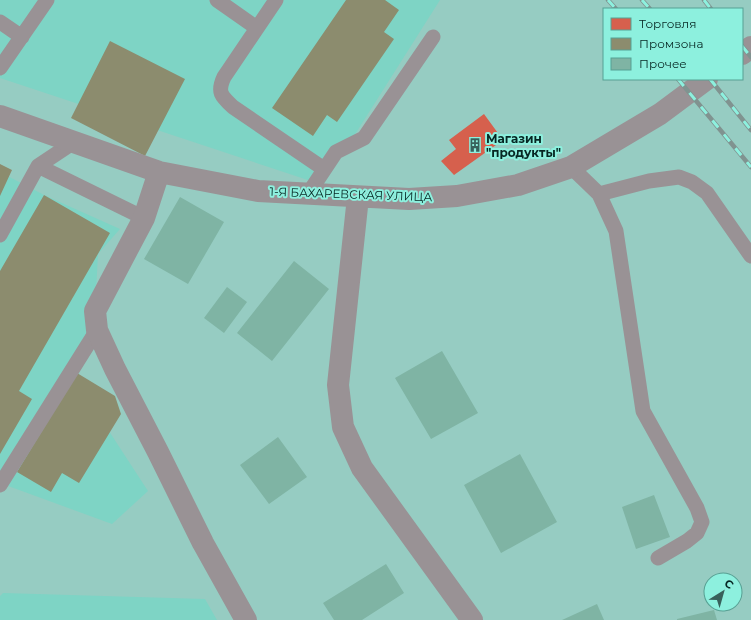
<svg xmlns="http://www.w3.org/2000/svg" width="751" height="620" viewBox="0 0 751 620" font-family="Montserrat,sans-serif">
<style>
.built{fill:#7ed4c5}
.shops{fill:#d6604d}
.industry{fill:#8c8c6e}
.building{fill:#7fb4a4}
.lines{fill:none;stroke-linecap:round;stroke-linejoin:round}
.service{stroke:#999295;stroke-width:15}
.minor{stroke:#999295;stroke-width:22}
.rail-casing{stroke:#809390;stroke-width:4.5}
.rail{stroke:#8df0de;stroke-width:3;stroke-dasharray:9;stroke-linecap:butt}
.labels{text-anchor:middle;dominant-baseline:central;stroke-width:4;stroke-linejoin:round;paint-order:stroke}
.poi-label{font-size:12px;font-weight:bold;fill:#062723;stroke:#8df0de;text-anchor:start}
.street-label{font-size:12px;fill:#062723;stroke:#8df0de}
</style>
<rect width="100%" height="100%" fill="#96ccc2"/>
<path class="built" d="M0,0H440L323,185L0,78Z
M0,172L44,195L120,229L98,254L95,311L75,379L148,491L112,524L0,483Z
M3,593L205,599L217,620H0V596Z"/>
<path class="shops" d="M484,114L503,140L454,175L441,161L456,149L449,140Z"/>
<path class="industry" d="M346,0H385L399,10L384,32L394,39L337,122L327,115L313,136L272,108Z
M110,41L185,79L145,156L71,118Z
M0,164L12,170L0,196Z
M44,195L110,233L19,391L32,399L0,454V271Z
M77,373L115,396L121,414L79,483L62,473L51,492L17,472Z"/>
<path class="building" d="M180,197L224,222L188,284L144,259Z
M294,261L329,289L272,361L237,333Z
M227,287L247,302L224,333L204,318Z
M442,351L478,413L431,439L395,378Z
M278,437L307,477L269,504L240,465Z
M520,454L557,522L501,553L464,485Z
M654,495L670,537L636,549L622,507Z
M386,564L404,593L362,620H334L323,603Z
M597,604L604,620H562Z
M714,610L717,620H677V619Z"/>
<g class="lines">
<path class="service" d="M217,0L257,28
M276,0L224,77C217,92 221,96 233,107L324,169
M0,22L22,37
M0,68L47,0
M38,166L144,218
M571,167L599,194L649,181L679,177L692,182L707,193L751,256
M308,194L336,152L364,138L433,37
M599,194L616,231L643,411L697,508L702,522L697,533L687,541L658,558
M0,235L38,166L74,142
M0,485L97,330"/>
<path class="minor" d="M742,54L751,47
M0,116L159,172L258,191L409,199L457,196L518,185L571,167L660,114L707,79
M159,172L144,218L95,311L97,330L115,369L158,452L203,543L246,620
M358,197L338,385L343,427L362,468L472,620"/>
<defs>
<path id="rail" d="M608,0L616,9
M642,0L650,9
M704,0L711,9
M742,46L751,57
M678,79L751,167
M710,79L751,130"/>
</defs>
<use href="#rail" class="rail-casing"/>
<use href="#rail" class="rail"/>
</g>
<defs>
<symbol id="building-bare" viewBox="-9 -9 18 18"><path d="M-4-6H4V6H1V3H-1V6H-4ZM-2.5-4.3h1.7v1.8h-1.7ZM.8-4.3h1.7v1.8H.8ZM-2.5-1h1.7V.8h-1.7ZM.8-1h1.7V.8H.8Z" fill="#38615b" stroke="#8df0de" stroke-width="2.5" paint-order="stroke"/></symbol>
</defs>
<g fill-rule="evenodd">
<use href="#building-bare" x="465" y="135" width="20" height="20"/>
</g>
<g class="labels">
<g class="poi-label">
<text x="486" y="138">Магазин<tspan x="486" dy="14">"продукты"</tspan></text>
</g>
<g class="street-label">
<text transform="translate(351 194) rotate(2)">1-Я БАХАРЕВСКАЯ УЛИЦА</text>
</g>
</g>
<rect x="603" y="8" width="140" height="72" fill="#8df0de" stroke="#57a093"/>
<rect x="611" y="18" width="20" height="12" fill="#d6604d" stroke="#57a093"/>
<text x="639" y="28" font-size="12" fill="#062723">Торговля</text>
<rect x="611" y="38" width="20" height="12" fill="#8c8c6e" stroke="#57a093"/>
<text x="639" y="48" font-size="12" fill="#062723">Промзона</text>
<rect x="611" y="58" width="20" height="12" fill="#7fb4a4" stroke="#57a093"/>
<text x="639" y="68" font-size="12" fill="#062723">Прочее</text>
<g transform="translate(723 592) rotate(37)"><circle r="19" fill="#8df0de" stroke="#57a093"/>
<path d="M0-3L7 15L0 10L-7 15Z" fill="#38615b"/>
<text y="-6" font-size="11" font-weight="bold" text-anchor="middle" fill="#062723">С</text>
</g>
</svg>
